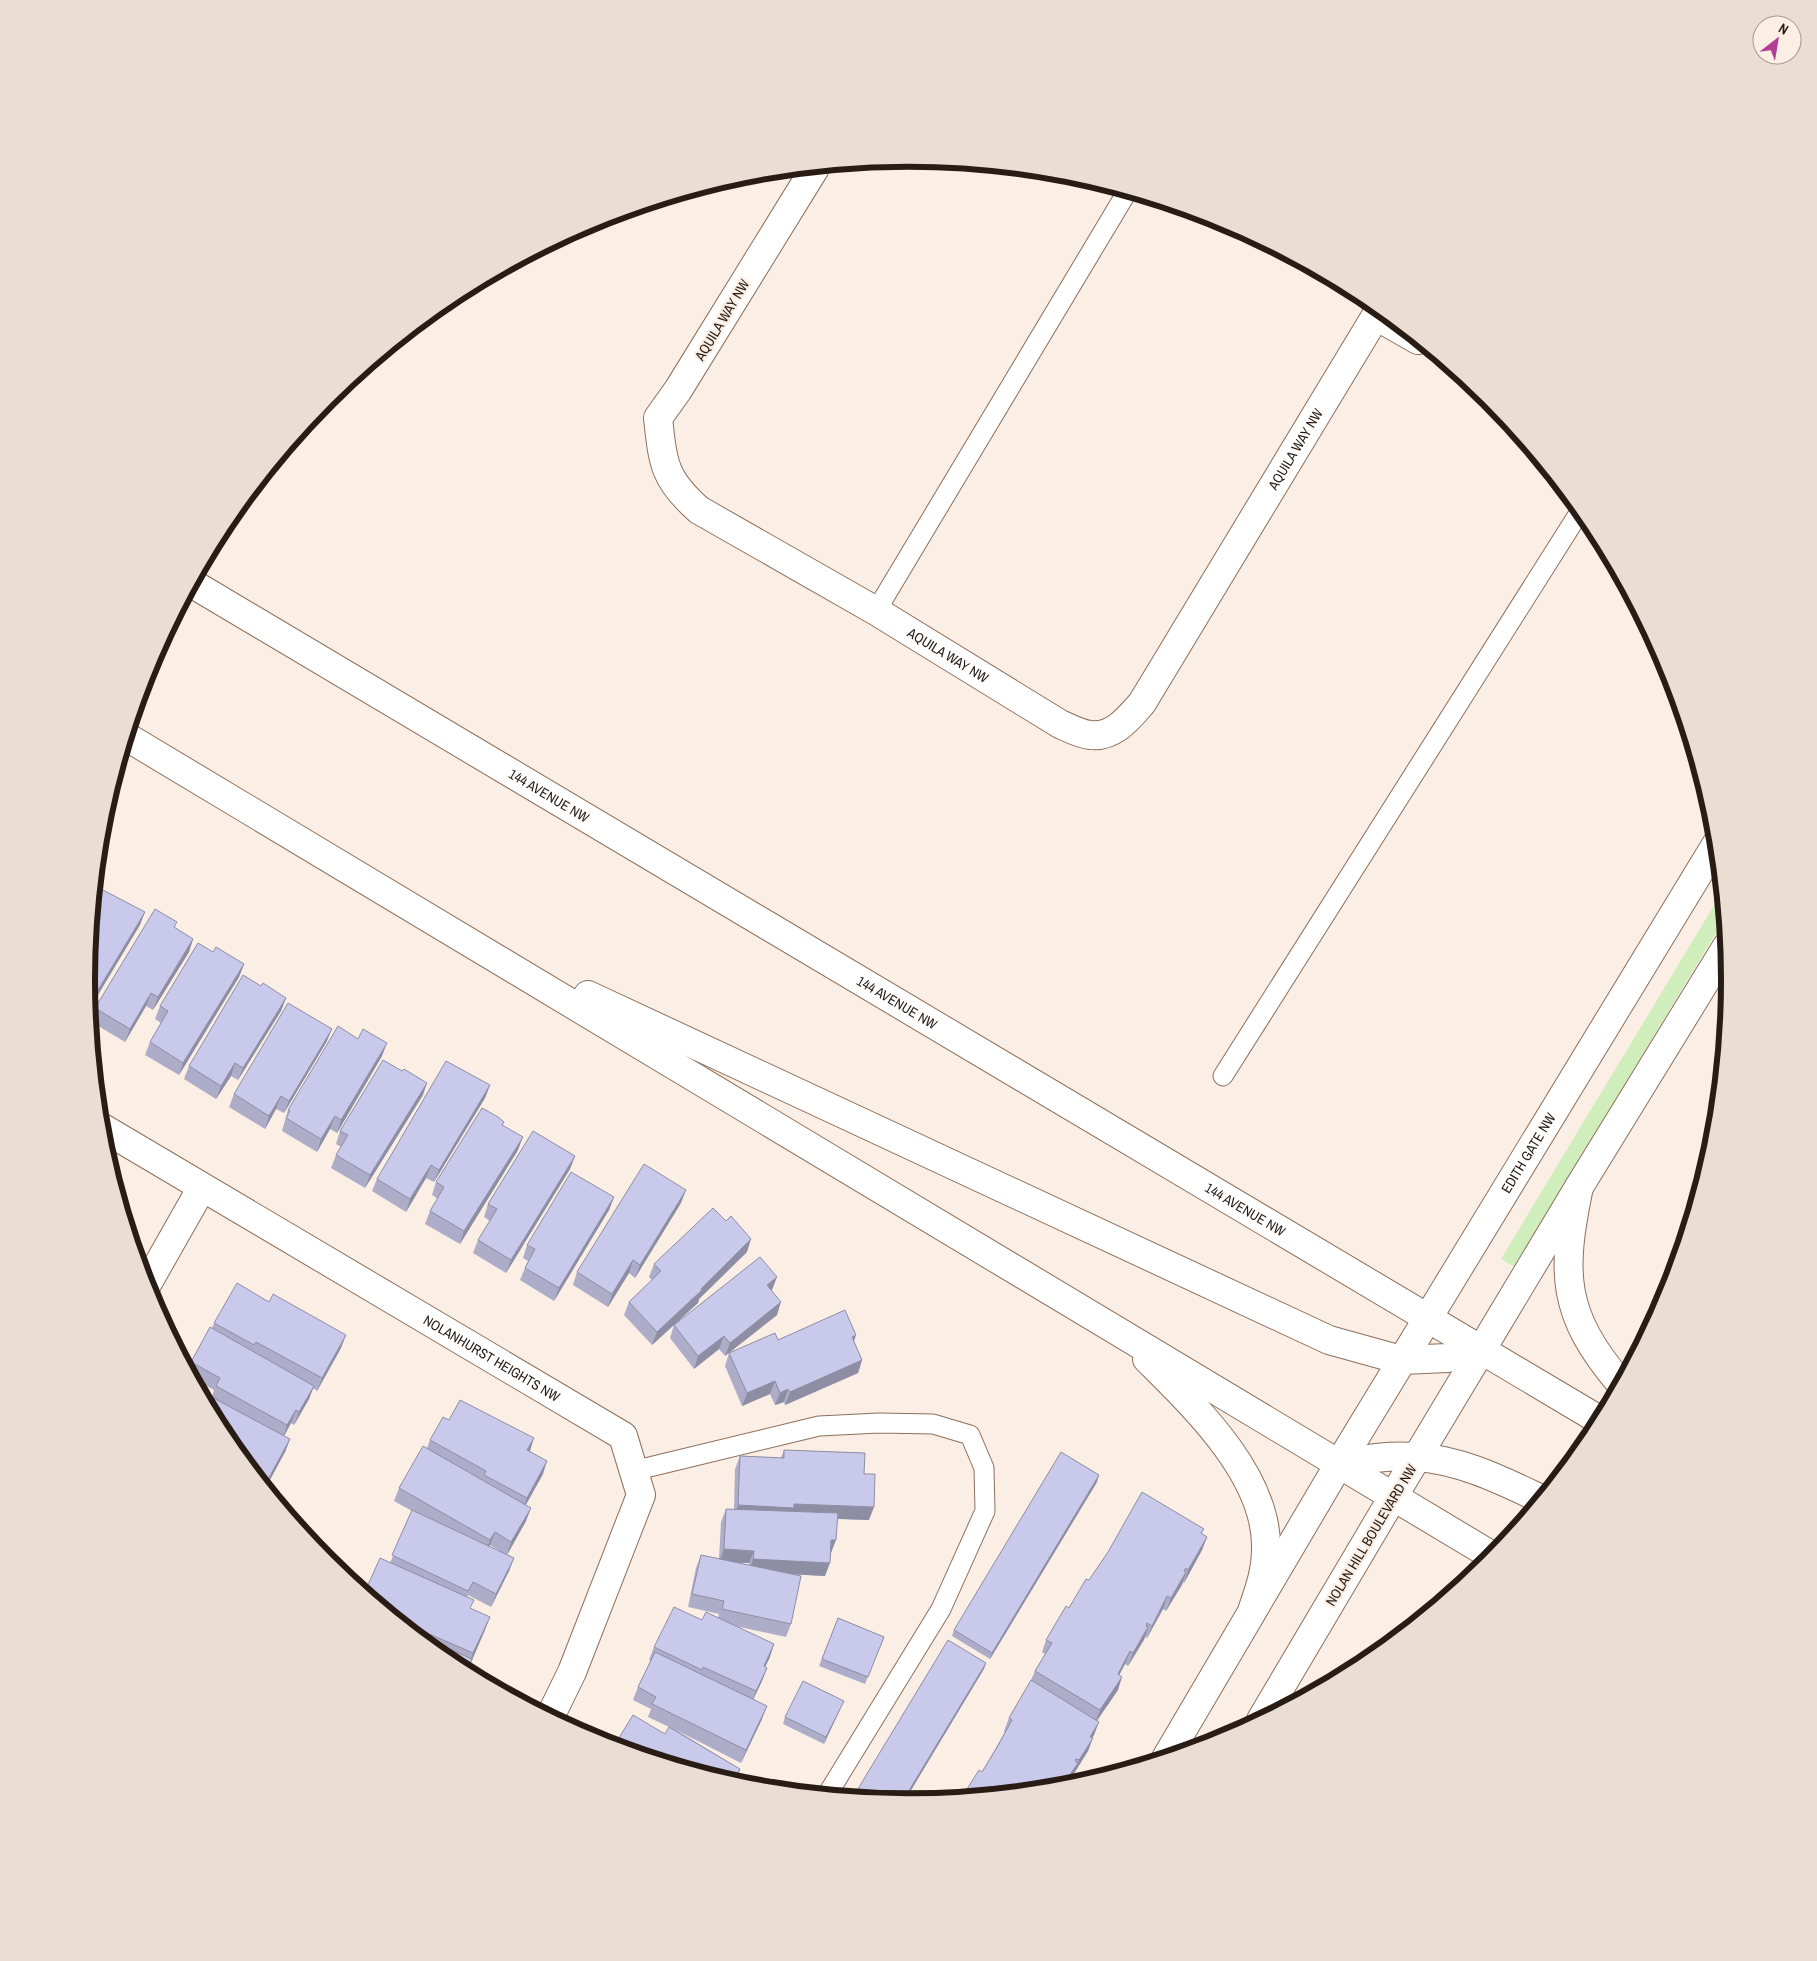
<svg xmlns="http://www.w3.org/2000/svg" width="1817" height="1961" viewBox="0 0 1817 1961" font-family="'Archivo Narrow',sans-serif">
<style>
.green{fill:#d0eebb}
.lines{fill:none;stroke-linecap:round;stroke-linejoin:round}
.service-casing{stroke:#8c6f5b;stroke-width:21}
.minor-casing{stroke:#8c6f5b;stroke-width:30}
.tertiary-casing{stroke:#8c6f5b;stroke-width:30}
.secondary-casing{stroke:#8c6f5b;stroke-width:30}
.service{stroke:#fff;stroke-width:19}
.minor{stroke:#fff;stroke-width:28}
.tertiary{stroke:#fff;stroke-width:28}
.secondary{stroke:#fff;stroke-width:28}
.wall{fill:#adadca;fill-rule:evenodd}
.shaded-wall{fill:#8d8da4}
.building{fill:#c9c9eb;stroke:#8d8da4}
.labels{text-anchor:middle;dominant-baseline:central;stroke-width:4.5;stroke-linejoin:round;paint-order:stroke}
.street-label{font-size:14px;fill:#281c14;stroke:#fbeee5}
.rim{fill:none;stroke:#281c14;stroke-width:6}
</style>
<rect width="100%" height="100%" fill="#fbeee5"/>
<path class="green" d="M1722,892L1725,918L1514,1267L1501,1259Z"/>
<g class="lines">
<defs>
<path id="service" d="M876,611L1127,192
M1223,1076L1581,510
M633,1471L819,1426L879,1423L933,1424L970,1435L984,1468L985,1511L941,1609L827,1795"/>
<g id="minor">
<path id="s1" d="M815,168L678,390L658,418C663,464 664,479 699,510L876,611L1060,724C1069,728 1080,734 1090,735C1113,738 1128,719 1142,703L1380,309"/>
<path d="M1376,316L1418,340"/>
<path id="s2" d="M101,1127L623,1436L641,1495L572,1672L550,1717"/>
<path d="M146,1286L201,1189"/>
<path id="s3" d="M1339,1464L1717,843"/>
<path d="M1393,1497L1579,1187L1727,946"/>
</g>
<path id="tertiary" d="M1261,1720L1393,1497
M1166,1758L1339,1464"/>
<g id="secondary">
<path id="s4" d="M193,584L1601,1421"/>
<path d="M127,737L1494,1557"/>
<path d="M588,995L1329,1340L1401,1360L1448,1358L1481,1350"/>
<path d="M1579,1187C1561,1273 1561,1314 1621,1384"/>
<path d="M1147,1359C1195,1407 1268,1476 1266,1549C1266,1570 1260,1588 1253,1608"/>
<path d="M1339,1464C1365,1459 1389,1455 1415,1457C1459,1459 1503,1481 1541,1499"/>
</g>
</defs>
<use href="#service" class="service-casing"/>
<use href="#minor" class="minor-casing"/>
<use href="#tertiary" class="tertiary-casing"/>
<use href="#secondary" class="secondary-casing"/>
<use href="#service" class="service"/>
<use href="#minor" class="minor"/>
<use href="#tertiary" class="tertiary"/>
<use href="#secondary" class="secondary"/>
</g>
<path class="wall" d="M175,928L193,939L189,952L153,1010L146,1006L125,1042L90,1021L95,1008Z
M213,952L244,964L239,977L179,1075L145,1055L150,1042L161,1023L155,1019L160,1006Z
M286,998L281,1011L238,1080L231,1076L216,1099L184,1079L189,1066Z
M327,1041L284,1113L276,1109L265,1129L229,1107L234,1094Z
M382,1056L337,1133L330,1129L317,1152L282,1131L288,1110Z
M490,1085L485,1098L434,1182L426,1178L406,1212L372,1191L377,1179Z
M423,1095L365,1188L331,1168L336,1155L341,1147L336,1144L340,1131Z
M503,1125L518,1150L460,1244L425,1224L430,1211L438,1199L432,1195L436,1182Z
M575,1156L570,1169L506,1273L473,1253L478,1240L490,1221L484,1217L488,1204Z
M614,1197L609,1210L554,1301L520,1280L525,1268L528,1261L523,1258L527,1245Z
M681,1203L635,1278L629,1273L608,1307L573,1285L577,1272Z
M747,1252L699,1299L698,1303L652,1345L624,1315L629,1302L652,1280L649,1277L654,1264Z
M772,1291L777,1315L725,1356L719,1349L694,1369L670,1338L674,1325Z
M214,1323L341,1348L317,1391L313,1388L309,1399L294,1425L291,1423L284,1436L290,1439L285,1452L266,1487L225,1437L212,1397L214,1390L193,1379L188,1368L191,1362L212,1328Z
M778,1340L854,1342L862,1360L858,1373L785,1405L784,1402L775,1405L770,1394L742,1406L725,1366L729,1353Z
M449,1420L529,1451L543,1474L526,1505V1521L507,1555L490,1545L489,1546L514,1558L509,1571L491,1607L468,1595L467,1597L470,1609L485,1630L470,1663L451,1664L365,1593L367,1587L390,1563L412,1511L394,1501L399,1488L427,1448L430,1440Z
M784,1450L864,1474L869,1520L837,1519L831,1553H830L825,1576L792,1574L791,1624L786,1637L735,1626L770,1657L765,1667L767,1668L762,1681L753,1700L762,1719L741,1763L676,1730L740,1769L735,1783L614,1746L665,1734L669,1727L648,1717L651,1709L633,1700L638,1687L651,1661L649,1660L654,1647L702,1620L718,1618L719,1614L688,1607L696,1568L701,1555L719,1559L721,1522L726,1509H734L735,1469L740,1456L781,1458ZM739,1563H749V1565Z
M1097,1482L990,1659L952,1636L954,1630Z
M1202,1534L1207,1537L1202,1550L1184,1583L1183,1582L1166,1611L1163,1609L1147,1638L1145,1637L1128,1666L1125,1664L1119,1675L1118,1690L1097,1721L1094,1735L1092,1738L1088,1751L1066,1787L962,1797L982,1772L1005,1732L1004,1731L1009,1718L1031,1680L1035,1671L1045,1654L1042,1652L1046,1640L1089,1580Z
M838,1618L884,1637L865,1684L819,1666Z
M844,1701L824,1744L783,1724L785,1717Z"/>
<path class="shaded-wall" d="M145,912L140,925L89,1010V1005Z
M193,939L189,952L153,1010L158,997Z
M244,964L239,977L179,1075L183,1063Z
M151,993L146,1006L125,1042L130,1029Z
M286,998L281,1011L238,1080L243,1068Z
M332,1029L327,1041L284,1113L289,1101Z
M387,1043L382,1056L337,1133L341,1120Z
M235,1063L231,1076L216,1099L221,1086Z
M427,1083L423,1095L365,1188L370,1175Z
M490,1085L485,1098L434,1182L439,1170Z
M281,1096L276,1109L265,1129L269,1116Z
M335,1116L330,1129L317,1152L321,1139Z
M523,1137L518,1150L460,1244L464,1231Z
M575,1156L570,1169L506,1273L511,1260Z
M431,1165L426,1178L406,1212L410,1199Z
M686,1190L681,1203L635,1278L640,1265Z
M614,1197L609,1210L554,1301L559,1288Z
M751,1239L747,1252L699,1299L698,1303L652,1345L657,1332Z
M633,1260L629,1273L608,1307L612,1294Z
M777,1277L772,1290L762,1298L767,1285Z
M781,1302L777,1315L725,1356L730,1343Z
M346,1335L341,1348L317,1391L322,1378Z
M856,1335L852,1348V1337Z
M724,1336L719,1349L694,1369L698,1356Z
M862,1360L858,1373L785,1405L790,1392Z
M775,1381L770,1394L742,1406L747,1393Z
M314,1386L309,1399L294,1425L299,1412Z
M788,1389L784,1402L775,1405L780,1393Z
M296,1410L291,1423L283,1438L287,1425Z
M534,1438L530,1451L523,1463L527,1450Z
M290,1439L285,1452L266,1487L265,1485Z
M547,1461L543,1474L522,1511L527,1498Z
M1099,1475L1097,1482L990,1659L992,1653Z
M794,1504L874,1507L869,1520L791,1517L734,1518L738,1505Z
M531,1508L526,1521L507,1555L511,1542Z
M495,1532L490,1545L485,1553L490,1540Z
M1207,1537L1202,1550L1184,1583L1188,1570Z
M831,1540H836L831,1553H826Z
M724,1549L754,1551L749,1563L719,1562Z
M514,1558L509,1571L491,1607L496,1594Z
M753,1559L830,1563L825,1576L749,1572Z
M1186,1568L1182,1579L1186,1572L1182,1585L1166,1611L1171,1598Z
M1167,1596L1163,1609L1147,1638L1152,1626Z
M490,1617L485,1630L467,1672H466L473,1653Z
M1148,1627L1144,1640L1128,1666L1133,1653Z
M774,1644L770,1657L759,1679L764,1666Z
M1130,1651L1125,1664L1113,1687L1118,1674Z
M986,1663L984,1669L904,1802H902Z
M767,1668L762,1681L751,1704L756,1691Z
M1122,1677L1118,1690L1095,1723L1100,1710Z
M844,1701L841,1707L824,1744L826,1737Z
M767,1706L762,1719L741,1763L746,1750Z
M1099,1722L1094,1735L1085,1750L1090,1737Z
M1093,1738L1088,1751L1074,1773L1079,1760Z
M1078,1763L1073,1776L1066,1787L1061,1788Z
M740,1769L735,1783L733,1782Z"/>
<path class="building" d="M101,889L145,912L89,1005L86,980L94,901Z
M155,909L177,922L174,927L193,939L158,997L151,993L130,1029L95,1008Z
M198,943L213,952L216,947L244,964L183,1063L150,1042L168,1011L160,1006Z
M243,975L261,986L263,983L286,998L243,1068L235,1063L221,1086L189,1066Z
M288,1003L332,1029L289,1101L281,1096L269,1116L234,1094Z
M338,1026L358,1039L363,1029L387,1043L341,1120L335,1116L321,1139L286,1118L290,1111L288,1110Z
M383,1060L402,1071L404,1069L427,1083L370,1175L336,1155L348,1135L340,1131Z
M446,1061L490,1085L439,1170L431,1165L410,1199L377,1179Z
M482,1108L498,1117L504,1122L502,1125L523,1137L464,1231L430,1211L444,1187L436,1182Z
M533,1131L575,1156L511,1260L478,1240L497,1209L488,1204Z
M644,1164L686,1190L640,1265L633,1260L612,1294L577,1272Z
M571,1172L614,1197L559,1288L525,1268L535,1249L527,1245Z
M713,1208L726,1221L731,1216L751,1239L701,1289L702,1290L657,1332L629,1302L661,1271L654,1264Z
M760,1257L777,1277L767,1285L781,1302L730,1343L724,1336L698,1356L674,1325Z
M237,1283L269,1302L273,1294L346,1335L322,1378L256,1342L254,1345L214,1323Z
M845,1310L856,1335L852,1337L862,1360L790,1392L788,1389L780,1393L775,1381L747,1393L729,1353L775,1333L778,1340Z
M210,1327L314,1386L299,1412L296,1410L287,1425L216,1386L220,1378L191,1362Z
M206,1394L290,1439L265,1485L225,1437L204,1398Z
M460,1400L534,1438L527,1450L547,1461L527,1498L484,1475L486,1471L430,1440L443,1417L449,1420Z
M423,1446L531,1508L511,1542L495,1532L490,1540L399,1488Z
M784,1450L865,1453L864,1474H875L874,1507L794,1504V1508L738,1505L740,1456L784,1458Z
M1061,1452L1099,1475L992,1653L954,1630Z
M1142,1492L1204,1529L1201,1533L1207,1537L1188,1570L1186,1568L1184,1571L1186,1572L1171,1598L1167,1596L1152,1626L1147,1623L1146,1626L1148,1627L1133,1653L1130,1651L1118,1674L1122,1677L1100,1710L1035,1671L1052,1643L1046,1640L1066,1606L1069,1608L1086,1579L1089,1580L1108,1552Z
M726,1509L838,1513L836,1540H831L830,1563L753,1559L754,1551L724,1549Z
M412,1510L514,1558L496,1594L473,1582L468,1591L392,1555Z
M701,1555L801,1576L791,1624L722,1609L724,1601L692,1594Z
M380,1558L474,1600L470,1608L490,1617L473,1653L397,1620L368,1595L370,1589L367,1587Z
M674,1607L702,1620L706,1612L774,1644L764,1666L767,1668L756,1691L703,1667L702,1670L654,1647Z
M838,1618L884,1637L868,1677L822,1659Z
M413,1633L472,1659L466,1672L451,1664Z
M948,1640L986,1663L902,1802L853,1797Z
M655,1652L767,1706L746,1750L652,1704L656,1697L638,1687Z
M1031,1680L1099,1722L1090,1737L1093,1738L1079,1760L1076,1759L1075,1761L1078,1763L1061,1788L962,1797L979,1770L982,1772L996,1749L1012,1720L1009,1718Z
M803,1681L844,1701L826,1737L785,1717Z
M633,1715L665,1734L669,1727L740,1769L733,1782L614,1746Z"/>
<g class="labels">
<g class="street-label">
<text transform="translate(722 320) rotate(-59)">AQUILA WAY NW</text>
<text stroke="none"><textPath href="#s1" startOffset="1212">AQUILA WAY NW</textPath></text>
<text stroke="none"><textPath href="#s1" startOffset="688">AQUILA WAY NW</textPath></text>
<text stroke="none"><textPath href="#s4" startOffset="414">144 AVENUE NW</textPath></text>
<text stroke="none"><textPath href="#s4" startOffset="819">144 AVENUE NW</textPath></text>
<text stroke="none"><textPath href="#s3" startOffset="364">EDITH GATE NW</textPath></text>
<text stroke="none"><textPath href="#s4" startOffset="1224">144 AVENUE NW</textPath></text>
<text stroke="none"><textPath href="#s2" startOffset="454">NOLANHURST HEIGHTS NW</textPath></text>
<text transform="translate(1371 1535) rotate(-59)">NOLAN HILL BOULEVARD NW</text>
</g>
</g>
<path d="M0 0H1817V1961H0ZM95 980a813 813 0 1 1 1626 0a813 813 0 1 1-1626 0Z" fill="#eaddd4" fill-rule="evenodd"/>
<path class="rim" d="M95 980a813 813 0 1 1 1626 0a813 813 0 1 1-1626 0Z"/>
<g transform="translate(1777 40) rotate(31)"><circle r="24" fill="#fbeee5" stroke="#a79a91"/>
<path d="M0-4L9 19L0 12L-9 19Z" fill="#b23d95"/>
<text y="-8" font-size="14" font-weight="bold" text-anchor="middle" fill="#281c14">N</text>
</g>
</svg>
